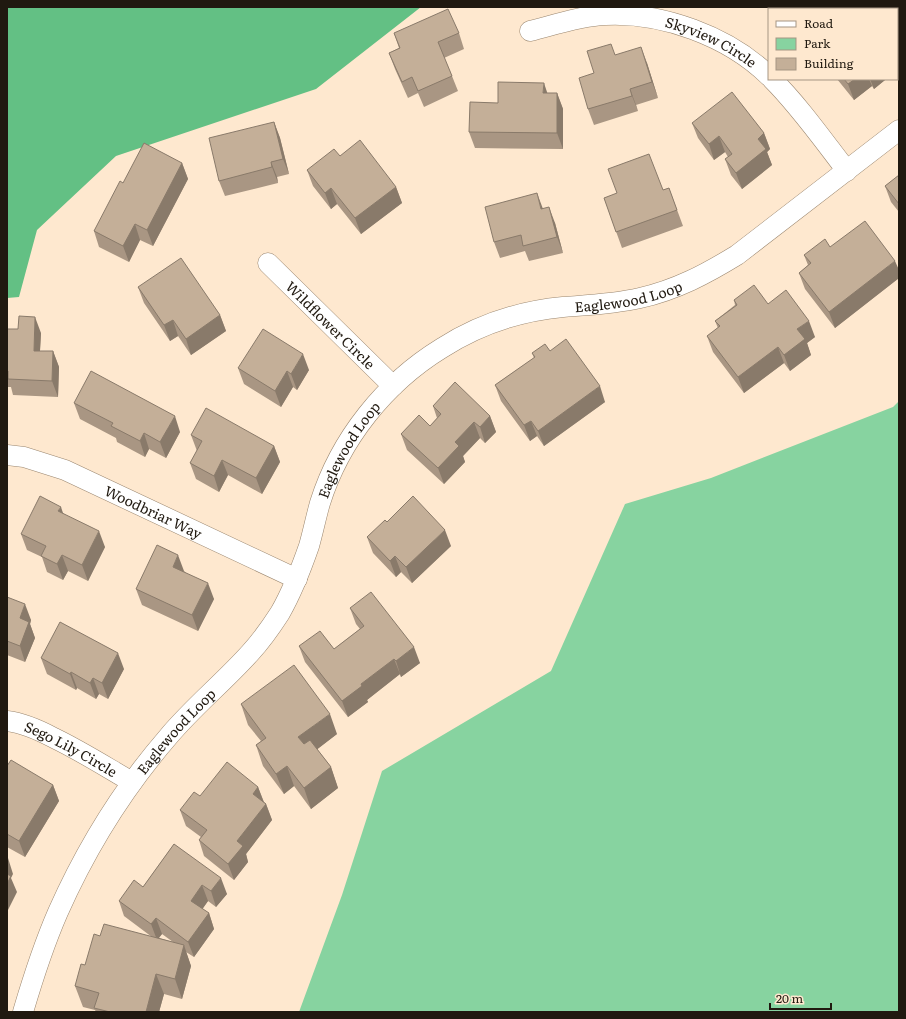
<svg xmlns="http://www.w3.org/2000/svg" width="906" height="1019" viewBox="0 0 906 1019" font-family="Literata,serif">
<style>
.green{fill:#87d3a0}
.forest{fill:#63c084}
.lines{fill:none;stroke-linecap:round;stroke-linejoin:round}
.minor-casing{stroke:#9a866f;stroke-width:21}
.minor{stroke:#fff;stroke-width:20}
.wall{fill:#a99683;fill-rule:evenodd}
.shaded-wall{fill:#897a6a}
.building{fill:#c4af98;stroke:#897a6a}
.labels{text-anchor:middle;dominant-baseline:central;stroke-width:4;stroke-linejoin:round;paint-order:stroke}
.street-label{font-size:14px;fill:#201910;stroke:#fee8cf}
</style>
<rect width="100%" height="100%" fill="#fee8cf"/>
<path class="green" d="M899,401V1012H299L342,895L382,771L551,671L625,504L711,478L893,407Z"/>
<path class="forest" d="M7,7H421L316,89L116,156L37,230L19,297L7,298Z"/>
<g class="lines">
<defs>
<g id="minor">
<path id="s1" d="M530,31C554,25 580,16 605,15C662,12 728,36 769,76"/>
<path d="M772,79C800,107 823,140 847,171"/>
<path id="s2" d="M268,263L393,386"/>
<path id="s3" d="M7,455L24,457L65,470L297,579"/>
<path id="s4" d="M7,721C24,723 39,730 54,738C81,751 106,767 132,782"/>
<path id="s5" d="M23,1012C33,978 44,944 58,912C86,849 123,789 168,737C193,707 224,682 250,653C261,641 271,627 280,613C292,592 301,569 309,546C313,532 316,517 320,503C340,439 385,383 442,348C478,325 520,311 563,307C589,305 614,304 640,298C676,290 706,274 737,255L899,130"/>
</g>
</defs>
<use href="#minor" class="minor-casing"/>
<use href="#minor" class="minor"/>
</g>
<path class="wall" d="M394,33H459L464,49L444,58L452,76L458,91L424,107L418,93L408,98L395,69L389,53L399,48Z
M615,55L647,63L658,98L636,105L638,111L594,125L588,109L594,73Z
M837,79H885V80L874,89L872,86L854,100Z
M547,93H557L563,109V149L475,148L469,132L498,103Z
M274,122L280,138L289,174L277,177L278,183L225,196L219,181Z
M692,123L764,133L770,149L767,152L772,165L742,189L731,175L725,159L728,157L725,152L714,160L698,138Z
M340,156L396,187L402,203L361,234L337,204L331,209L313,186L307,170Z
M182,163L188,179L153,246L140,240L129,262L99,247L94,231L123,183Z
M899,175V212L891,202L885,186Z
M669,188L683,226L622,248L604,198L617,194L663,190Z
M543,208L555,223L563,253L529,261L525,251L500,258L494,242Z
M830,247L899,270V278L835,328L805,289L799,273L808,265L804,255Z
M138,287L220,315L226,331L191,355L178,336L170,341L144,303Z
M734,300L768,304L815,337L807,343L811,355L790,371L784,363L744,393L713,352L707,336L718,328L715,321L735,305Z
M7,329L41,333L40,351H53L59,367L58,397L13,395L11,387H7Z
M550,351L605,402L544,446L537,436L530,441L501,401L495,385L534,358L532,353Z
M238,368L309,370L297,390L293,387L281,407L244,384Z
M74,403L180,432L166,458L149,449L145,457L117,442L116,438L80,419Z
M433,406L490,416L496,432L485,443L480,438L463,456L465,462L444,484L407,450L401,434L430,426L437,418Z
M191,435L274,446L280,462L262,494L228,475L219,492L196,479L190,463L197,451Z
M63,513L105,547L88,581L68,571L63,580L47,572L42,557L27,550L21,534Z
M387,522L451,546L412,583L401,572L396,577L373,553L367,537Z
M184,571L214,599L198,631L142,605L136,589Z
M7,597L31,620L30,624L35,638L25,662L7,655Z
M350,608L420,663L401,677L400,674L367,700L368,702L348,717L305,662L299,646L334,649L360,629L356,624Z
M41,658L124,669L108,699L99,694L96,699L77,688L76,690L47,674Z
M241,704L337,734L317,749L331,767L338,788L311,809L294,786L284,794L263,766L256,745L261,741L248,725Z
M7,766L53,785L59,801L25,857L7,847Z
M258,787L264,802L266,804L272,820L246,854L248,862L234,880L204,856L199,840L201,837L186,826L180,810L200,796Z
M174,844L227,894L216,907L208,901L202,909L209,913L214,929L194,957L186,952L191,966L182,999L164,994L159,1012H96L95,1010L83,1007L75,986L100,936L152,937L124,916L119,901L143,887ZM162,934L173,942L159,938Z"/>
<path class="shaded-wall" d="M899,38V59L897,60V40Z
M641,47L647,63L658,98L652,82Z
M855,79H869L872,86L854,100L848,84Z
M870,79H885V80L874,89Z
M544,83L549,98L543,93Z
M630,89L636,105L638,111L632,96Z
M557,93L563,109V149L557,133Z
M274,122L280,138L289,174L283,159Z
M764,133L770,149L767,152L772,165L742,189L736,173L758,139Z
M719,136L725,152L714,160L709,144Z
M271,162L277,177L278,183L272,167Z
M182,163L188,179L153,246L147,230Z
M396,187L402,203L361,234L355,218Z
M331,188L337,204L331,209L325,193Z
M537,193L543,209H541Z
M549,207L555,223L563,253L557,237Z
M135,224L140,240L129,262L123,246Z
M895,261L899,270V278L835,328L829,312Z
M220,315L226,331L191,355L186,339Z
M35,317L41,333L39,367L34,351Z
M173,320L178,336L170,341L164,325Z
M809,321L815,337L807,343L811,355L790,371L784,355L797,329Z
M778,347L784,363L744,393L738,377Z
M53,351L59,367L58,397L52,381Z
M303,354L309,370L297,390L291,374Z
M287,371L293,387L281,407L275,391Z
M600,386L605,402L544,446L538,431Z
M175,416L180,432L166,458L160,442Z
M490,416L496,432L485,443L480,427Z
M531,421L537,436L530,441L524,425Z
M474,422L480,438L463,456L465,462L444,484L438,468L455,442Z
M144,433L149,449L145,457L140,441Z
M274,446L280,462L262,494L256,478Z
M222,460L228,475L219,492L214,476Z
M61,507L66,522L58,511Z
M445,530L451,546L412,583L406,567Z
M99,531L105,547L88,581L82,565Z
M62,555L68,571L63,580L57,564Z
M178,555L184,571L178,582L173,567Z
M395,556L401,572L396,577L390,561Z
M208,583L214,599L198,631L192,615Z
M25,604L31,620L30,624L35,638L25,662L20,646V618Z
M414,647L420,663L401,677L396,661Z
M118,653L124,669L108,699L102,683Z
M394,659L400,674L367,700L368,702L348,717L342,701L361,684Z
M71,672L77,688L76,690L70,674Z
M93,678L99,694L96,699L90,683Z
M330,714L337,734L306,758L298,737Z
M287,766L294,786L284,794L276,774Z
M331,767L338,788L311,809L304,788Z
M53,785L59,801L25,857L19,841Z
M258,787L264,803L253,794Z
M266,804L272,820L246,854L248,862L234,880L228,864L237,841Z
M8,858L13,874L11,878L17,892L7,912V859Z
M221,878L227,894L216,907L211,891Z
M202,885L208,901L197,917L191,901Z
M209,913L214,929L194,957L188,942Z
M156,918L162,934L157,940L151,924Z
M184,945L191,966L182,999L175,979Z
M156,974L164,994L159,1012H146Z"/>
<path class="building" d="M871,7H876L877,9H868Z
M448,9L459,33L438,42L452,76L418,91L412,77L402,82L389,53L400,48L394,33Z
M897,34L899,36V38L897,40Z
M611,44L615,55L641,47L652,82L630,89L632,96L588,109L579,78L594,73L587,51Z
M844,79H855L848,84Z
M498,82L544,83L543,93H557V133L469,132L470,102L498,103Z
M732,92L764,133L758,139L766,149L736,173L725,159L732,154L719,136L709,144L692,123Z
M274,122L283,159L271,162L272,167L219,181L209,138Z
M360,140L396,187L355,218L331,188L325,193L307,170L334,149L340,156Z
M144,143L182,163L147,230L135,224L123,246L94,231L120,181L123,183Z
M649,154L663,190L669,188L677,210L616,232L604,198L617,193L608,169Z
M899,175V204L885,186Z
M537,193L541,209L549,207L557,237L523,246L521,235L494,242L485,207Z
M865,221L895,261L829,312L799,273L811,263L804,255L825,239L830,247Z
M181,258L220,315L186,339L173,320L164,325L138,287Z
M754,285L768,304L786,290L809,321L797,329L805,339L784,355L778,347L738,377L707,336L720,326L715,321L737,305L734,300Z
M19,316L35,317L34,351H53L52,381L8,379V371H7V329H18Z
M263,329L303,354L291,374L287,371L275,391L238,368Z
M566,339L600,386L538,431L531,421L524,425L495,385L535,357L532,353L545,344L550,351Z
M91,371L175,416L160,442L144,433L140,441L111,426L113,423L74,403Z
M455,382L490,416L480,427L474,422L455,442L459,446L438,468L401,434L419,415L430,426L441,414L433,406Z
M206,408L274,446L256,478L222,460L214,476L190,463L202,441L191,435Z
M40,496L61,507L58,511L99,531L82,565L62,555L57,564L41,556L46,546L21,534Z
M413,496L445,530L406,567L395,556L390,561L367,537L385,520L387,522Z
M157,545L178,555L173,567L208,583L192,615L136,589Z
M371,592L414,647L396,661L394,659L361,684L362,686L342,701L299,646L320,631L334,649L364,626L350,608Z
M7,597L25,604L20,618L29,622L20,646L7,641Z
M60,622L118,653L102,683L93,678L90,683L71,672L70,674L41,658Z
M294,665L330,714L298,737L304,744L310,740L331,767L304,788L287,766L276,774L256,745L266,738L241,704Z
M11,760L53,785L19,841L7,834V778L8,777H7V766Z
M227,762L258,787L253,794L266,804L237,841L243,846L228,864L199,840L207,830L180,810L194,792L200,796Z
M174,844L221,878L211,891L202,885L191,901L209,913L188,942L156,918L151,924L119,901L134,880L143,887Z
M7,874L11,876L7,884Z
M104,924L184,945L175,979L156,974L146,1012H110L94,1008L99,993L75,986L81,964L85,965L94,934L100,936Z"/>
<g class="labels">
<g class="street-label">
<text stroke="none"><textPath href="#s1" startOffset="188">Skyview Circle</textPath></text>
<text stroke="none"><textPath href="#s5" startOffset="995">Eaglewood Loop</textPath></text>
<text stroke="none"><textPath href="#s2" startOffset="88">Wildflower Circle</textPath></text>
<text stroke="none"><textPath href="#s5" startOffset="659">Eaglewood Loop</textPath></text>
<text stroke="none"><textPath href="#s3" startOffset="158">Woodbriar Way</textPath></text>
<text stroke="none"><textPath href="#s5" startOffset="323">Eaglewood Loop</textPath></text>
<text stroke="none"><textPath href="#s4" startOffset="70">Sego Lily Circle</textPath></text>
</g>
</g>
<rect width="906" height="1019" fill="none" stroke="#201910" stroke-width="16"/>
<rect x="768" y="8" width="130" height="72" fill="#fee8cf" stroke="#a59583"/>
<rect x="776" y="21" width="20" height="6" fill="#ffffff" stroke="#a59583"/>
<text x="804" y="28" font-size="12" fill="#201910">Road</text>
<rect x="776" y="38" width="20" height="12" fill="#87d3a0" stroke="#a59583"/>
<text x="804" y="48" font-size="12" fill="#201910">Park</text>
<rect x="776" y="58" width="20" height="12" fill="#c4af98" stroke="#a59583"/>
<text x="804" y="68" font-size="12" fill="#201910">Building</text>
<path d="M770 1003v6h61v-6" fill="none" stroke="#201910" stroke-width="2"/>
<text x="776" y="1003" font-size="12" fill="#201910" stroke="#fee8cf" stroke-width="3" paint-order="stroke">20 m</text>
</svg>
